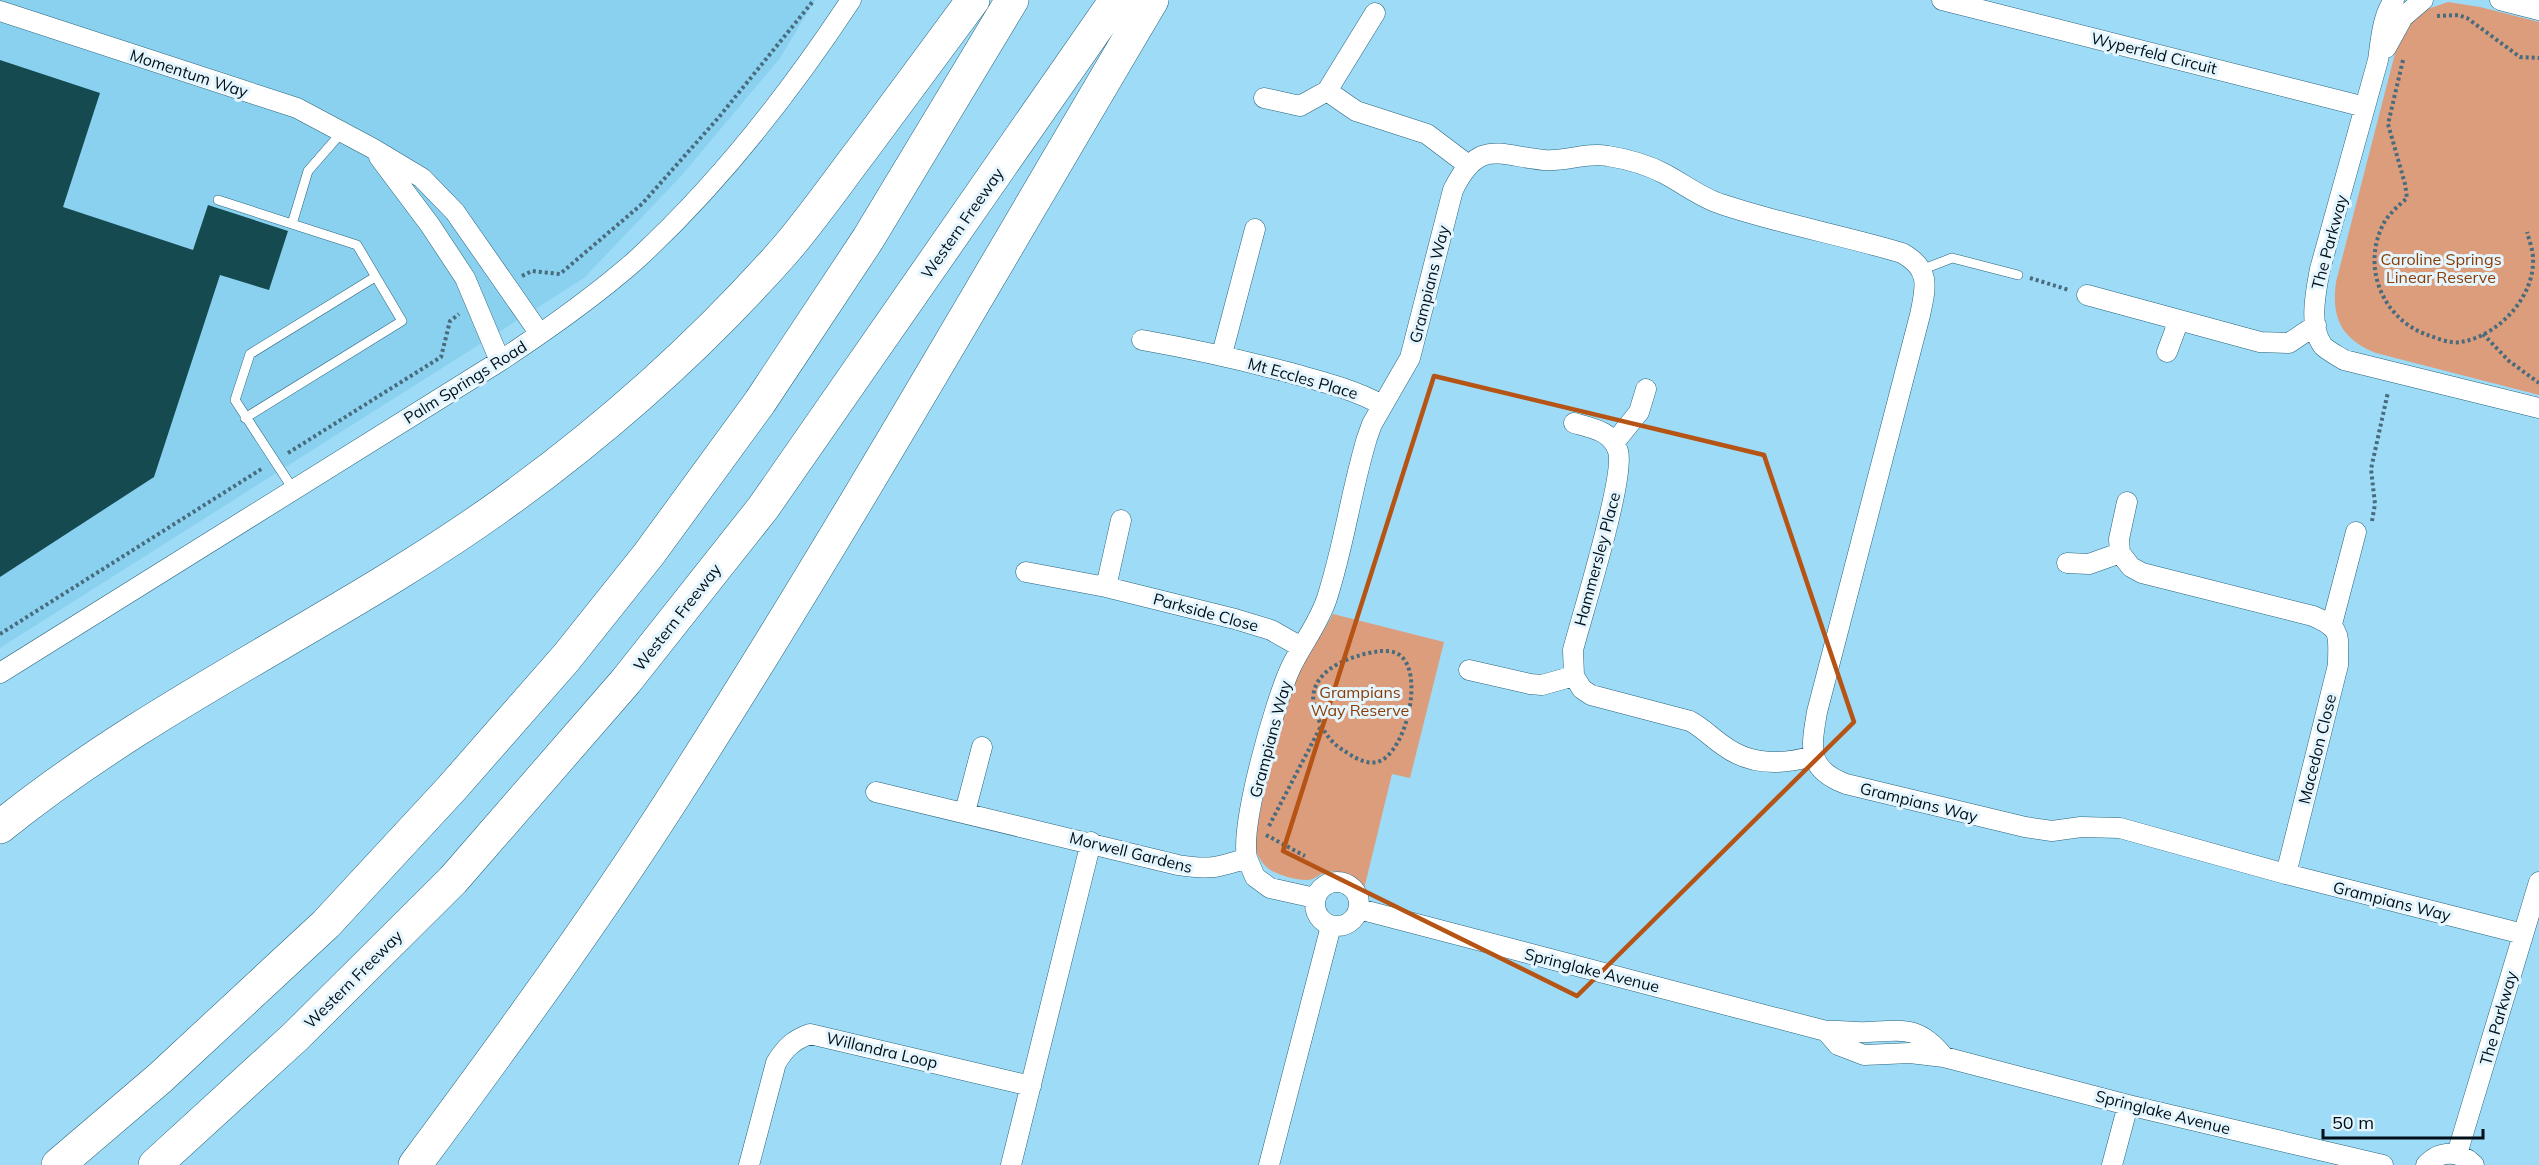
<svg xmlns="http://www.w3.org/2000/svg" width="2539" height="1165" viewBox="0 0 2539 1165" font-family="Mulish,sans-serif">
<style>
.built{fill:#8ad0ef}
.green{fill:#dc9d7d}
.building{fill:#154a51}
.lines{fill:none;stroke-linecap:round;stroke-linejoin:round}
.lane-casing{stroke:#27647c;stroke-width:10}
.street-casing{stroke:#27647c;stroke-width:21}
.highway-casing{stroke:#27647c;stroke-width:34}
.path{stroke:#486c7d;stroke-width:4;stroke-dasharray:3 3;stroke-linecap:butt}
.lane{stroke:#fff;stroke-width:9}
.street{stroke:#fff;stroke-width:20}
.highway{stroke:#fff;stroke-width:33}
.marked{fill:none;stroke:#b65415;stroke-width:4.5;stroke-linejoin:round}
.labels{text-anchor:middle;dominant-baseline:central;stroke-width:6;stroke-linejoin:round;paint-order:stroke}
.street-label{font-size:16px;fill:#000f18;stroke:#e4f5fe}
.park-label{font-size:16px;fill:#8a3c04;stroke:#e4f5fe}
</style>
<rect width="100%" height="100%" fill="#9edbf7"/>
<path class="built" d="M0,0H815L780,58L682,175L584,278L0,648Z"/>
<path class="green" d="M2448,2L2480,7L2539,22V395L2376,353C2342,339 2331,319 2336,282L2399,38L2419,12Z
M1333,614L1444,642L1410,778L1392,774L1364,889C1353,878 1341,867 1324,873C1318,875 1314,880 1307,880C1296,880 1282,876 1272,871C1265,867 1258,858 1256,850C1252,829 1286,700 1296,677C1307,654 1322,636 1333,614Z"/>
<path class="building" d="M0,60L100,93L63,207L193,250L208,205L288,231L269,290L220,275L154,477L0,577Z"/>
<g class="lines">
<defs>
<path id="lane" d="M218,200L357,245L402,321L245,418
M292,224L308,171L342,132
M1921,270L1952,258L2018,275
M293,489L235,400L250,354L375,277"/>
<path id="street" d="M1942,0L2365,107
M2394,0C2382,17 2381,40 2378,60L2320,269C2316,291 2308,326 2323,346C2328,351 2338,356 2344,360L2539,408
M2500,0L2539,10
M0,11L297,108L372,148L422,178L455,212L540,334
M2386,48L2403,17L2423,0
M1327,91L1375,13
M1264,98L1300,106L1327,91L1356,111L1427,134L1468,165
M379,157L430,225L465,278L500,361
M2087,295L2260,342L2289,343L2316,325
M1142,340C1193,349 1242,360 1291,373C1323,382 1353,389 1382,405
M2167,352L2179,320
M1222,354L1255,229
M1574,423C1592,428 1612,431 1618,451C1626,476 1582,615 1573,650L1574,676
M1614,443L1639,412L1646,389
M2120,553L2119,539L2127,502
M2067,563L2089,564L2120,553L2131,567L2142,573L2313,616C2343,629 2338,635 2338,665L2286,874
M1026,572L1106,587L1235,619L1271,630L1301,647
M1106,587L1121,520
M2332,624L2356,532
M1469,670L1530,684L1542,685L1574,676L1582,689L1591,695L1690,721C1703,728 1712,738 1724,746C1751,766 1782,765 1813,756
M0,673L500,361C547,330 594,297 636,260C719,184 789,94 851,0
M876,792L1178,865C1209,870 1217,868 1247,858L1255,877L1270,888L1315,898
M965,812L982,747
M1247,858C1240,824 1275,701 1291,667C1302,644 1319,623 1327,598C1344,546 1351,491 1367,438L1372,424L1410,358L1453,190C1479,137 1499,156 1544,160C1566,162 1586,152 1608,156C1627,159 1648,165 1665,174C1684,184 1701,198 1721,204C1780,224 1842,235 1902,253C1931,269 1926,287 1920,315L1817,712C1811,748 1806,769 1846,784L2025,827L2052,831L2081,827L2120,828L2286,874L2523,934
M1315 904a22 22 0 1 1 44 0a22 22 0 1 1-44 0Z
M1359,909L1826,1031C1840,1030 1854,1033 1868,1032C1904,1030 1919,1026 1944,1057
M1826,1031L1838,1045L1864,1055L1910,1053L1944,1057L2128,1105L2383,1165
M2457,1154L2539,882
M749,1165L776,1063C785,1048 793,1040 810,1034L1031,1086
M1011,1165L1091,842
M1269,1165L1331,926
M2112,1165L2128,1105
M2426,1165C2440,1150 2459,1150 2474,1165"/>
<path id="highway" d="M0,827C157,700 344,619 507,501C608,428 704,342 786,249C814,216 839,180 865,146C901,97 937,49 973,0
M58,1165L160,1078L326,924L452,788L566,658L649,554L760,402L868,239L1012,0
M155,1165L295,1037L453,880L626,681L763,508L1116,0
M415,1165C510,1037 604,908 689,773C850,520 999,258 1152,0"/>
</defs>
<use href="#lane" class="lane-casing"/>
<use href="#street" class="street-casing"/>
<use href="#highway" class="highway-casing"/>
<path class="path" d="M2437,16L2458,15L2467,18L2520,57L2539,58
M2403,60L2388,124L2405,184L2407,198C2397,207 2386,216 2381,229C2363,271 2384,318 2425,334C2436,338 2450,344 2461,342C2498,336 2535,297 2533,258C2533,250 2529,240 2527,232
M522,276L532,271L560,274L642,204L719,117L814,0
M2030,278L2069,290
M2483,334L2509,361L2539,383
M288,453L441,357L450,321L459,314
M2372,521L2375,504L2371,469L2388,392
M0,634L263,468
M1380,651C1386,651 1393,651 1398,654C1426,670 1406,755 1377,762C1365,765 1352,756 1343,750C1331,743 1323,731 1318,718C1298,675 1345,656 1380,651Z
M1269,826L1321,726
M1266,835L1305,856"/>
<use href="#lane" class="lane"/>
<use href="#street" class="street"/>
<use href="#highway" class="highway"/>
</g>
<path class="marked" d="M1434,376L1764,455L1854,722L1577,996L1283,851Z"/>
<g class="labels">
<g class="street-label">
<text transform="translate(2154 53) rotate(14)">Wyperfeld Circuit</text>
<text transform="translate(189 73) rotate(18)">Momentum Way</text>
<text transform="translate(962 223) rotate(-55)">Western Freeway</text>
<text transform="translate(2329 242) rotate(-75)">The Parkway</text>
<text transform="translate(1429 284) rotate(-76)">Grampians Way</text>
<text transform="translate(1303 378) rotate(16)">Mt Eccles Place</text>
<text transform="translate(465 382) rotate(-32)">Palm Springs Road</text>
<text transform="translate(1597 559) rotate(-75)">Hammersley Place</text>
<text transform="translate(1206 612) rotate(15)">Parkside Close</text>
<text transform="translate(677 617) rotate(-52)">Western Freeway</text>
<text transform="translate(1270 739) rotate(-75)">Grampians Way</text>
<text transform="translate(2317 749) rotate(-76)">Macedon Close</text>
<text transform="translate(1919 802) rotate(14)">Grampians Way</text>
<text transform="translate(1131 852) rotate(14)">Morwell Gardens</text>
<text transform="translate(2392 901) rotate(14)">Grampians Way</text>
<text transform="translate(1592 970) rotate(14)">Springlake Avenue</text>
<text transform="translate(353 979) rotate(-45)">Western Freeway</text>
<text transform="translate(2498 1018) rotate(-74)">The Parkway</text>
<text transform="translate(882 1050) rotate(13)">Willandra Loop</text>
<text transform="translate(2163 1112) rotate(14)">Springlake Avenue</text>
</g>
<g class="park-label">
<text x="2441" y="259">Caroline Springs<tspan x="2441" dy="18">Linear Reserve</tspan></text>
<text x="1360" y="692">Grampians<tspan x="1360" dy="18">Way Reserve</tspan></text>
</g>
</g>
<path d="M2323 1129v9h160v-9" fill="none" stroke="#000f18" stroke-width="3"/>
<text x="2332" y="1129" font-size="18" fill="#000f18" stroke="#e4f5fe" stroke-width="4.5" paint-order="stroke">50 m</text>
</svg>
